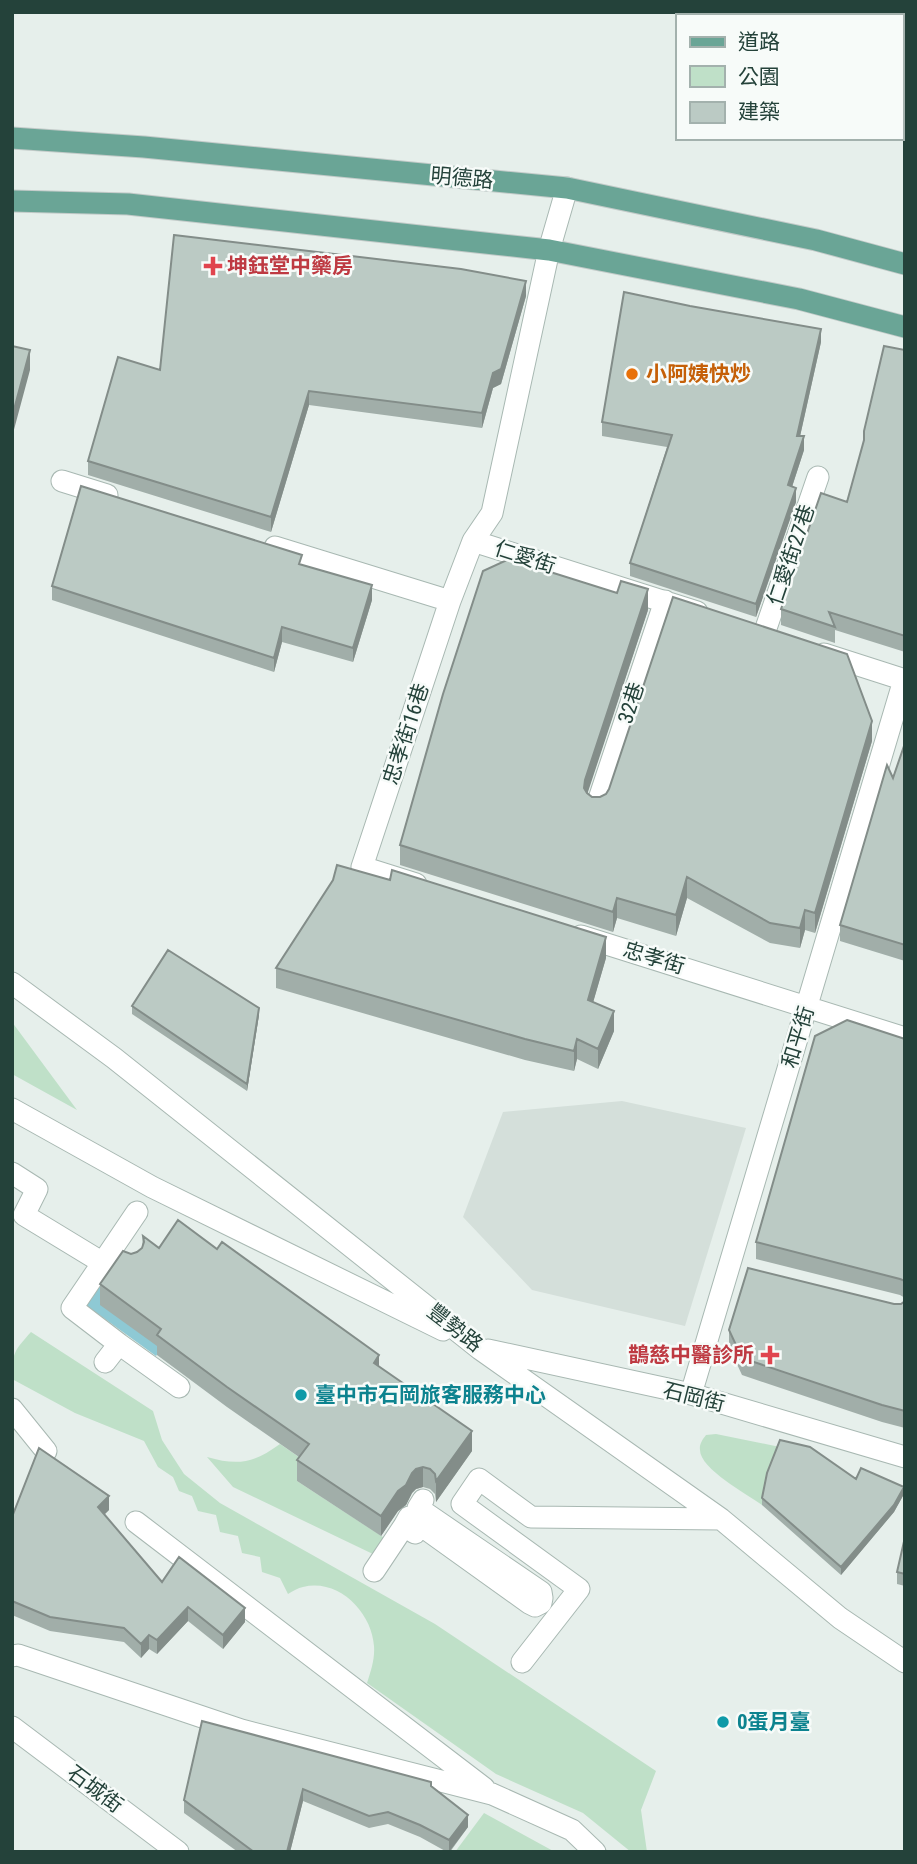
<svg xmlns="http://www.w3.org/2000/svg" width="917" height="1864" viewBox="0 0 917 1864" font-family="'Roboto Condensed','Noto Sans TC',sans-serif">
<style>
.built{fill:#d4dfda}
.green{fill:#bfe0c8}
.water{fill:#8ec9d4}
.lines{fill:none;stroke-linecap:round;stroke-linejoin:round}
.minor-casing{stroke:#a8b8b2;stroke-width:23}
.major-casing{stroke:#c2cac8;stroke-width:23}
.minor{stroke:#fff;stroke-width:21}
.major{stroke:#6aa596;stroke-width:21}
.wall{fill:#a1aea9}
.shaded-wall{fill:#838d89}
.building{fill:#bbcac4;stroke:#838d89;stroke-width:2}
.health-dot{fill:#e0444e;stroke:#f7fbf9;stroke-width:2.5}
.food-dot{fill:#e8710a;stroke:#f7fbf9;stroke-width:2.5}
.culture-dot{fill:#0f9aa8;stroke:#f7fbf9;stroke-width:2.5}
.labels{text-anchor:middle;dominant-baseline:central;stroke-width:5;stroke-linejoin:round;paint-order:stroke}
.street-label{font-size:21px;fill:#24423a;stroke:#f7fbf9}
.health-label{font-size:21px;font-weight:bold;fill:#be3a42;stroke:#f7fbf9;text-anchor:start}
.food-label{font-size:21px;font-weight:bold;fill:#c56008;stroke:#f7fbf9;text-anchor:start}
.culture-label{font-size:21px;font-weight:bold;fill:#0d838f;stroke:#f7fbf9;text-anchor:start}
</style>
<rect width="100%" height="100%" fill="#e6efeb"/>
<path class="built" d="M622,1101L746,1128L685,1326L532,1290L463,1217L503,1112Z"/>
<path class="green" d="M12,1022L77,1110L12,1074Z
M31,1332L153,1411L162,1440L184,1474L220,1503L435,1624L656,1771L641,1810L647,1852H631L583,1813L496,1774L367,1683C371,1671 375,1659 374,1646C372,1613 339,1578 303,1587C298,1588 293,1591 288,1594L280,1578L262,1572L260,1557L242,1553L238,1536L220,1532L216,1515L198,1511L192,1496L179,1491L173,1477L158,1467L144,1441L75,1413L12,1379C12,1353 14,1351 31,1332Z
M716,1434L780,1447L767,1480L762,1505C747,1494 700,1469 700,1450C699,1444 703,1439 706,1435Z
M280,1444L309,1464L297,1481L386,1539L375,1555L233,1487L207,1457C238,1466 254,1463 280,1444Z
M484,1813L555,1852H455Z"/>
<path class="water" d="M113,1260L161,1349L156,1356L83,1303Z"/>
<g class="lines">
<defs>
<path id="minor" d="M62,481L107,495
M473,541L492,513L549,250L567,188
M275,547L450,601L473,541L697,612
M764,634L818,477
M824,654L905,680
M597,805L665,601
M416,884L362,867L450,601
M581,936L905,1038
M12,983L114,1058L480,1349L721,1519L840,1618L905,1662
M12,1109L152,1187L443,1330
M12,1173L37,1189L24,1215L103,1263
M119,1344L179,1387
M488,1350L691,1394L905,1457
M105,1362L119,1344L72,1308L137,1212
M691,1394L904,680
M12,1409L46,1451
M136,1522L484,1788
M404,1526L409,1517L529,1603L535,1606L541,1603L542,1598L541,1592L418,1508L423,1500
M374,1571L404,1526L415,1533
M12,1656L18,1655L241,1730L492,1794L572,1830L595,1852
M522,1662L579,1589L462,1504L479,1479L531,1517L721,1519
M12,1727L178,1852"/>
<path id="major" d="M12,138L144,147L567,188L816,240L905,264
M12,201L128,204L549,250L799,299L905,327"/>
</defs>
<use href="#minor" class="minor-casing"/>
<use href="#major" class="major-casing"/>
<use href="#minor" class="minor"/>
<use href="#major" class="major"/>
</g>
<path class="wall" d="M526,296L501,384L493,388L482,428L309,405L271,532L88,475V461L160,370Z
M821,342L800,436L804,450L792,487L796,502L756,617L630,576V563L667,447L602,436V422Z
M905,350V652L835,630V643L781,625V609L847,502Z
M302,565L372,600L353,662L282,642L274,672L52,600V586Z
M648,610L587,793L592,797H600L872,741L815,933L805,930L800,948L770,943L687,898L676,936L617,918L613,932L400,865V845Z
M905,743V961L840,941V925Z
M606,958L593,1002L614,1031L598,1069L577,1059L574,1071L525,1060L276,988V968Z
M132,1006L259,1015L247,1091L132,1014Z
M905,1039V1298L900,1295L756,1259V1242Z
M143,1236L159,1248L217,1249L379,1366L472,1451L436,1502L435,1494L430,1489L423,1487L416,1489L412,1493L406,1505L398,1511L381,1536L297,1481V1460L299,1457L227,1407L157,1355V1346L100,1305V1284L131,1254L137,1252L142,1248Z
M905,1301V1428L882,1422L742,1375L729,1347V1330L901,1304Z
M856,1479L904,1494L894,1512L841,1575L762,1505V1498Z
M109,1510L104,1514L162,1582L245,1622L223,1649L188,1621L157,1654L149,1649L141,1658L124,1642L50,1631L12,1615V1517Z
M905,1537V1586L897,1584V1572Z
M202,1721L431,1786L468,1827L450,1852H447L420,1837L388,1824L369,1828L303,1801L290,1852H238L184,1813V1800Z"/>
<path class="shaded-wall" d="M526,281V296L501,384L493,388L482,428V413L493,373Z
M821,329V342L797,450V436Z
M30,350V370L12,437V417Z
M309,391V405L271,532V517Z
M804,436V450L788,499V485Z
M796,488V502L756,617V604Z
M372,585V600L353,662V648Z
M648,589V610L585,801V780Z
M282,627V642L274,672V658Z
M872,721V741L815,933V913Z
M687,877V898L676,936V915Z
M617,898V918L613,932V912Z
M805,910V930L800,948V928Z
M606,937V958L588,1020V1000Z
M259,1008V1015L247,1091V1084Z
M614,1011V1031L598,1069V1049Z
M577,1039V1059L574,1071V1051Z
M379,1355V1375L374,1363Z
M472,1431V1451L436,1502V1481Z
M423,1467V1487L416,1489L412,1493L406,1505L398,1511L381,1536V1516L398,1491L412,1473L416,1469Z
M904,1487V1494L894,1512L841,1575V1567Z
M109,1496V1510L98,1521V1507Z
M188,1607V1621L157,1654V1640Z
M245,1608V1622L223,1649V1635Z
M149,1635V1649L141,1658V1644Z
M303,1789V1801L290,1852H287Z
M468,1815V1827L449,1852V1840Z"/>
<path class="building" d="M174,235L461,269L526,281L501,369L493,373L482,413L309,391L271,517L88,461L118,357L160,370Z
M624,292L690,306L821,329L797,436H804L788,485L796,488L756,604L630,563L672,435L602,422Z
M12,346L30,350L12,417Z
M884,346L905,350V636L829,612L835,627L781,609L821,493L847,502L864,440V431Z
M81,486L302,555L299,564L372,585L353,648L282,627L274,658L52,586Z
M509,559L617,593L621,581L648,589L585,780L584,788L587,793L592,797H600L606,794L609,789L673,597L847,654L872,721L815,913L805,910L800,928L770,923L687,877L676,915L617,898L613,912L400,845L443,694L483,571Z
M905,743V945L840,925L887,765L893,778Z
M337,865L390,880L392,870L606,937L588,1000L614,1011L598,1049L577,1039L574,1051L525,1039L276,968L333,880Z
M168,950L259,1008L247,1084L132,1006Z
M847,1020L905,1039V1281L900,1279L756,1242L815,1036Z
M178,1220L217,1249L222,1242L379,1355L374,1363L472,1431L436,1481L435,1474L430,1469L423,1467L416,1469L412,1473L406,1485L398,1491L381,1516L297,1460L309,1444L227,1387L157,1335L161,1329L100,1284L123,1251L131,1254L137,1252L142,1248L144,1242L143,1236L159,1248Z
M748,1268L894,1304H901L905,1301V1411L882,1405L742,1358L729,1330Z
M780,1440L810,1447L856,1479L861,1468L904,1487L894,1505L841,1567L762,1498L767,1473Z
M39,1448L109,1496L98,1507L162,1582L179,1557L245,1608L223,1635L188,1607L157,1640L149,1635L141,1644L124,1628L50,1617L12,1601V1517Z
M905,1537V1574L897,1572Z
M202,1721L431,1782V1786L468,1815L449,1840L420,1825L388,1812L369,1816L303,1789L287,1852H254L184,1800Z"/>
<g class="health-dot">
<path d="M209.5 255.5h7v7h7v7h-7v7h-7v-7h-7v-7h7z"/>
<path d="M766.5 1344.5h7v7h7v7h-7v7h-7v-7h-7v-7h7z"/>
</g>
<circle class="food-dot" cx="632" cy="374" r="7"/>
<g class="culture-dot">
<circle cx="301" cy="1395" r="7"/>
<circle cx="723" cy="1722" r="7"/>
</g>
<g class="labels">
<g class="street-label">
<text transform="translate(462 178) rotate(5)">明德路</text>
<text transform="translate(791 555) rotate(-71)">仁愛街27巷</text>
<text transform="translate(525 557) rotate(18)">仁愛街</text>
<text transform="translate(631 703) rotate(-72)">32巷</text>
<text transform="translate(406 734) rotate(-72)">忠孝街16巷</text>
<text transform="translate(654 958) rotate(17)">忠孝街</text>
<text transform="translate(798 1037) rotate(-73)">和平街</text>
<text transform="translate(455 1328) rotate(38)">豐勢路</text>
<text transform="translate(694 1397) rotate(14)">石岡街</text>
<text transform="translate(95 1789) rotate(37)">石城街</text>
</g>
<g class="health-label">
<text x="227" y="266">坤鈺堂中藥房</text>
<text x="754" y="1355" text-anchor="end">鵲慈中醫診所</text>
</g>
<g class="food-label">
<text x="646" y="374">小阿姨快炒</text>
</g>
<g class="culture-label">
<text x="315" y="1395">臺中市石岡旅客服務中心</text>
<text x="737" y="1722">0蛋月臺</text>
</g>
</g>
<rect width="917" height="1864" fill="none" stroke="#24423a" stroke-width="28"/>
<rect x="676" y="14" width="228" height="126" fill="#f7fbf9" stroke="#a3b1ad" stroke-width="2"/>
<rect x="690" y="37" width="35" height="10" fill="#6aa596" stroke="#a3b1ad" stroke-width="2"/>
<text x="738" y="49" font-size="21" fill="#24423a">道路</text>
<rect x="690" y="66" width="35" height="21" fill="#bfe0c8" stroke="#a3b1ad" stroke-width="2"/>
<text x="738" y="84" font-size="21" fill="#24423a">公園</text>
<rect x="690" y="102" width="35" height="21" fill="#bbcac4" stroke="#a3b1ad" stroke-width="2"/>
<text x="738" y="119" font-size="21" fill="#24423a">建築</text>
</svg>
